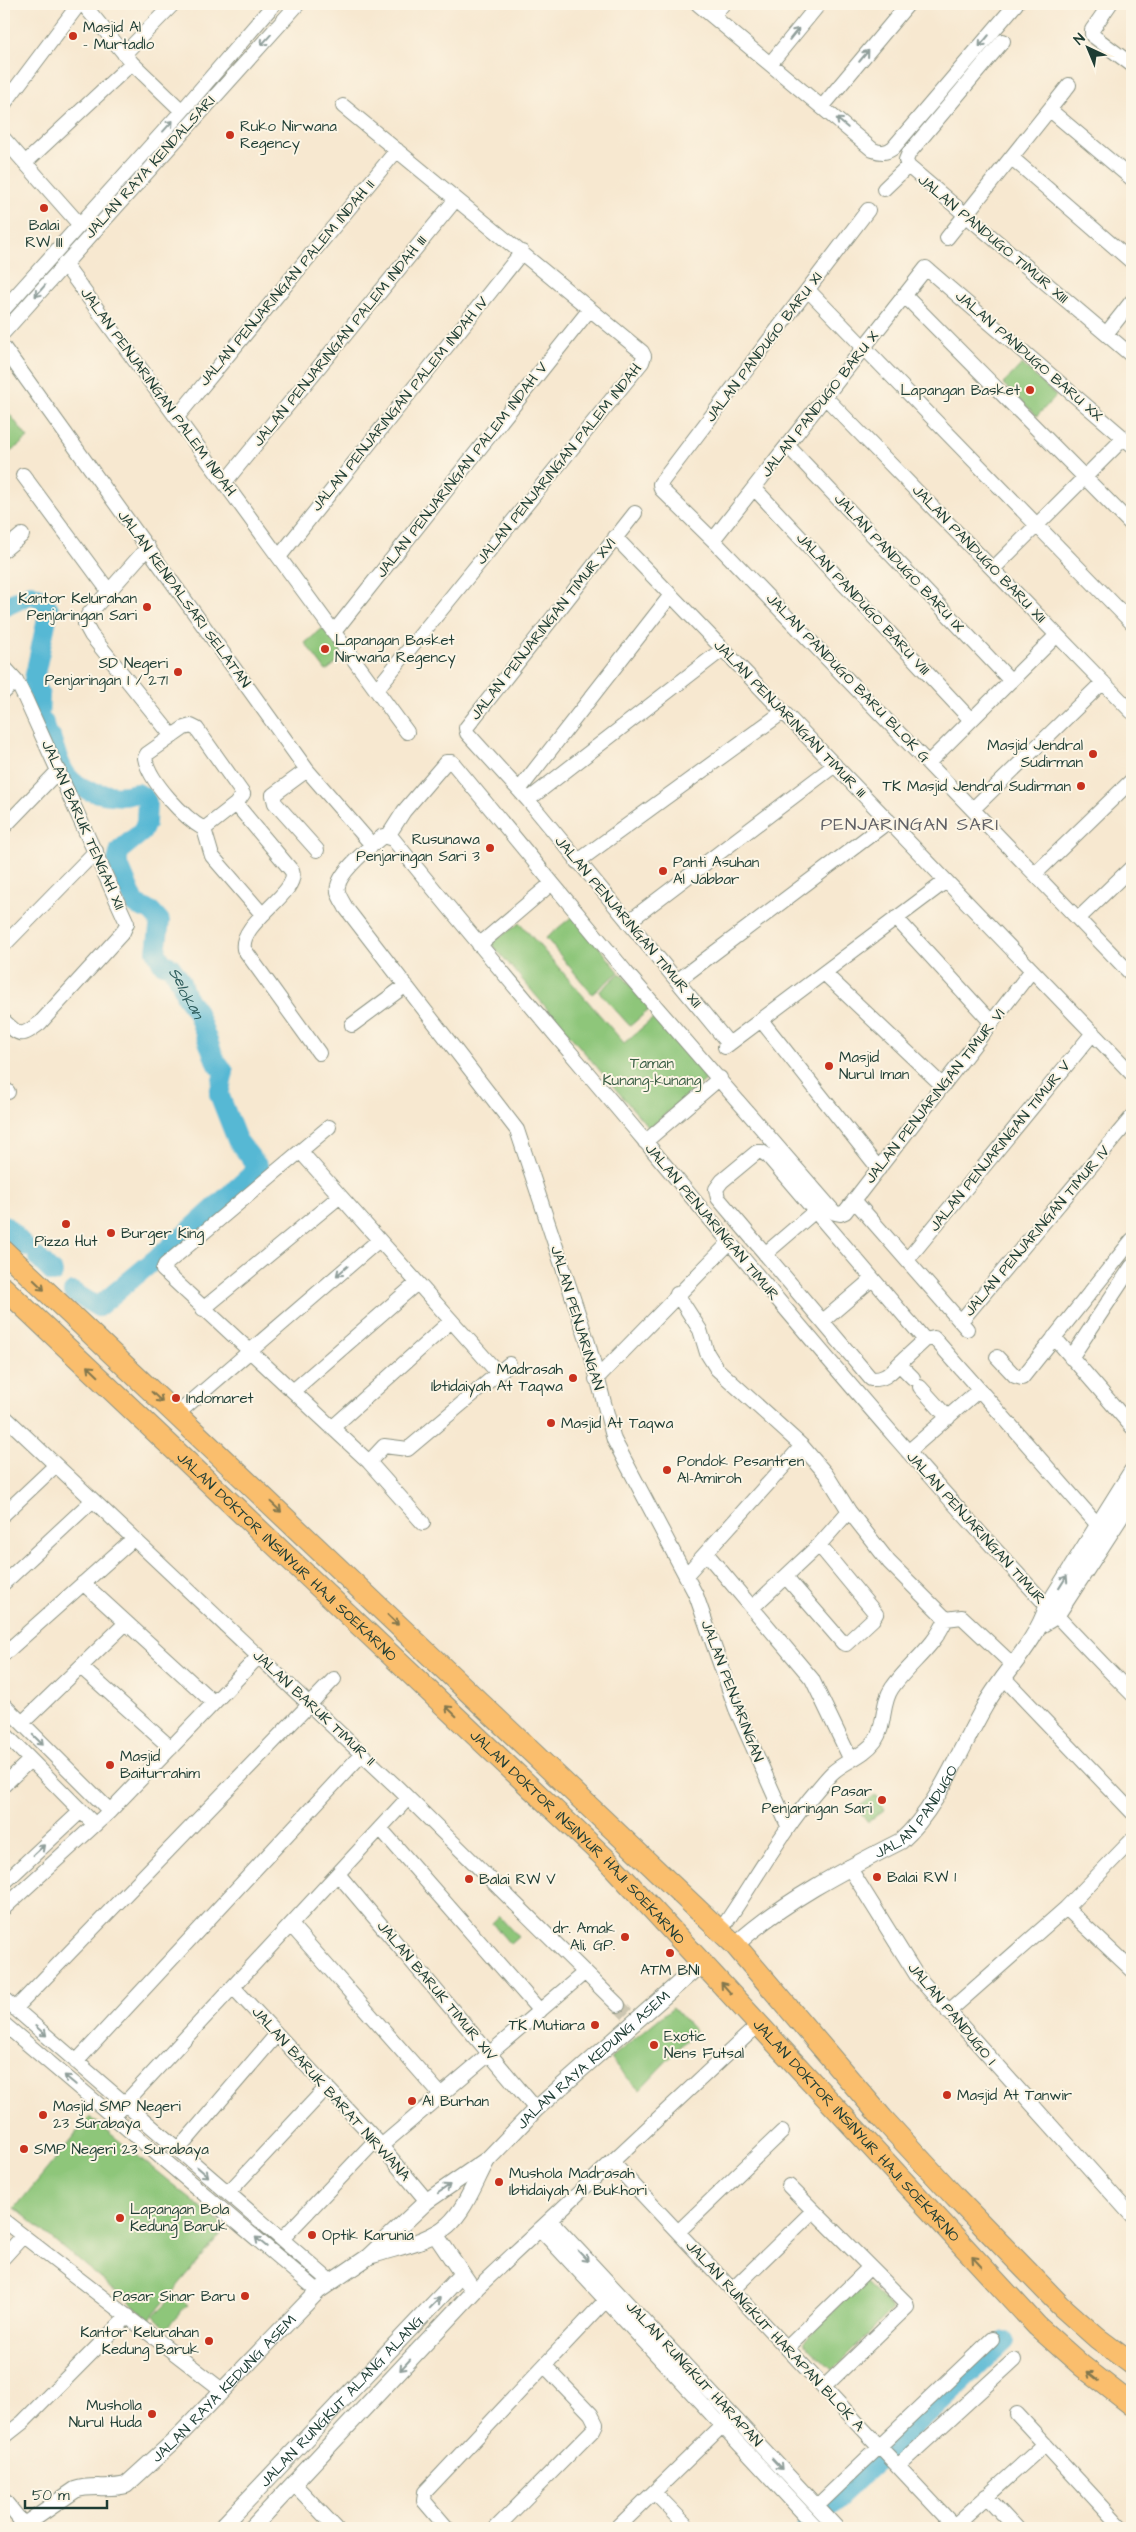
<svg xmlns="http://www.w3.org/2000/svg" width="1136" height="2532" viewBox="0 0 1136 2532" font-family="'Architects Daughter',sans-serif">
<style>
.green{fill:#8ec67a;stroke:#568257}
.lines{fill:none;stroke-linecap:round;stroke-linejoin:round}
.stream{stroke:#56b8d4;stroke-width:3}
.river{stroke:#56b8d4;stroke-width:20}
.minor-tunnel{stroke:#ccc6b1;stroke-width:14;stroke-dasharray:14 7;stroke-linecap:butt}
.minor-casing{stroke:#8b9282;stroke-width:16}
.tertiary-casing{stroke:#8b9282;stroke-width:18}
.primary-casing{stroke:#8b9282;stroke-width:23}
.minor{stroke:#fff;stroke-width:14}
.tertiary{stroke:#fff;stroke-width:16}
.primary{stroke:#fabe6d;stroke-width:21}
.oneway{stroke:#8f9e9a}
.oneway2{stroke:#82774e}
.poi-dot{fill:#c8321e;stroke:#fcf5e5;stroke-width:2}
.labels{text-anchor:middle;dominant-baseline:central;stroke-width:4;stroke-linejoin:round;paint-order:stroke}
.poi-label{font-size:15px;fill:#1f3d34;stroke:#fcf5e5;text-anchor:start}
.street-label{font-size:15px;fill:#1f3d34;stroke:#fcf5e5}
.park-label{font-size:15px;fill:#3b5f46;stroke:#fcf5e5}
.water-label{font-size:16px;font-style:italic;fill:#2d5c5c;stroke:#fcf5e5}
.quarter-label{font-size:18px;letter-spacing:1px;fill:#626266;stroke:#fcf5e5}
</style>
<rect width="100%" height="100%" fill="#fcf5e5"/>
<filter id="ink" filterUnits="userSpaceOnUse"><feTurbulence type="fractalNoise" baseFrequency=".02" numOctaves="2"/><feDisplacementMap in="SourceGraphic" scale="10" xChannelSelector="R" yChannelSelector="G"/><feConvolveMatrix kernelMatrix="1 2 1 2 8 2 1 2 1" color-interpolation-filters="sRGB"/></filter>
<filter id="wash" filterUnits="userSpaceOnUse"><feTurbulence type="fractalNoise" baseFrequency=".0096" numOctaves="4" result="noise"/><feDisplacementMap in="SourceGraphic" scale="20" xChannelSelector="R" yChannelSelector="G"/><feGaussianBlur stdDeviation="1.12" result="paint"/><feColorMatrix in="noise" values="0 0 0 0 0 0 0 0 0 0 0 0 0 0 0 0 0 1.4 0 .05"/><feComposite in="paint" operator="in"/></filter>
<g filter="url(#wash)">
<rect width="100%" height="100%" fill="#f7e8d0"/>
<path class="green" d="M1022,364L1056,396L1037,416L1003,384Z
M4,407L28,438L4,457Z
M323,628L345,656L326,671L305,643Z
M574,915L619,972L592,994L546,938Z
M520,923L624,1043L657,1015L707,1079L649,1128L491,943Z
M620,973L651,1008L630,1026L599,992Z
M875,1795L885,1809L868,1822L857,1808Z
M499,1916L518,1937L510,1944L492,1923Z
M673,2007L695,2031L639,2090L610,2059Z
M90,2117L226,2228L150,2319L15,2208Z
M863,2280L893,2309L832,2370L803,2342Z
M176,2294L188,2305L166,2328L154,2316Z"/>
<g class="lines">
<path class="stream" d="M38,281L62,254
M4,316L10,312"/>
<g class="river">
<path id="s1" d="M4,607L31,594L42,599L49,609L33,684L40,695L39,720L44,723L46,734L51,737C60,766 65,787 98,793C113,796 122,797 137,793L144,797L147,802L146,823L142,832L120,850L117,861L136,905L151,911L160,921L156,951L162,963L171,967L180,980L186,997L196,1010L216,1062L224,1072L219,1094L237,1140L259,1168L188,1232L98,1307L73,1292"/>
<path d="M4,1225L26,1247"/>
<path d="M38,1258L53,1273"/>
<path d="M806,2528L1005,2341"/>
</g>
</g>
</g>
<g filter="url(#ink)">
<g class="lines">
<path class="minor-tunnel" d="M618,2005L627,2014"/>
<defs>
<path id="minor" d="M83,4L132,63L182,111
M698,4L873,150C881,153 886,153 893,148L1016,4
M1110,4L1092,30V35L1132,65
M713,16L723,4
M1003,41L909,153L906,160L908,166L1132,356
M124,54L173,4
M770,64L819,4
M4,104L79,4
M343,106L642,352L644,356L642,362L376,690
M822,107L908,4
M1050,110L1132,179
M4,139L80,225
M1012,158L1132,262
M25,163L132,63
M884,189L908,166
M868,210L660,484L661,489L713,540L1132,975
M947,238L1069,85
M64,264L407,732
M808,290L1132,623
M904,295L1132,525
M4,309L182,111L274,4
M4,332L298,4
M1106,334L1132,301
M4,348L307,770L372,845
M825,397L1132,712
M177,417L397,150
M787,445L1011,681
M23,475L108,590
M225,482L456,199
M754,488L971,720
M635,513L466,728L467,733L528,800L729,1044
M615,537L1132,1074
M713,540L926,268L1132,445
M148,547L88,615L85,624L91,635L172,736
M4,550L22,535
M279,557L522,252
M993,569L1124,438
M334,632L590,309
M4,667L16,680L25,698L127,923L123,932L40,1023C21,1037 21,1037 4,1021
M4,692L16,680
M191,726L197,729L243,794L236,804L204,829C184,818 149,781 145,758L147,754L184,728Z
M929,762L1057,635
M307,770L273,795L275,803L317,850
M519,790L671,595
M528,800L723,649
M236,804L292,871C300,893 239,922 244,949L319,1053
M974,808L1103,682
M4,827L59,770
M204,829L212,856L262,914
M388,836L404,811L446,762H452L625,971L835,1213L840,1214L845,1212L1032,970
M577,862L783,712
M1036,873L1132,780
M896,918L992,1023
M1079,918L1132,867
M628,922L835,765
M4,945L96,851
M479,945L552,883
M824,973L943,1086
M677,981L889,821
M761,1020L879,1169
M352,1025L406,985
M725,1047L946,881
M4,1088L8,1092
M329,1127L165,1265L163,1270L369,1462L423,1523
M645,1142L720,1078
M300,1151L498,1373
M854,1200L967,1329
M765,1254L814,1212
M907,1260L1093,1033
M677,1294L700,1330L707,1353L717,1369L802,1446L826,1474L849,1511L889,1562L946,1619
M203,1309L340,1196
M823,1321L872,1279
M961,1321L1132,1117
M1054,1337L1132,1427
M997,1357L1015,1376L1022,1378L1132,1240
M1071,1358L1132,1266
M899,1364C890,1373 885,1380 871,1379L718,1198L716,1189L722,1181L757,1152H762L768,1156L925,1340
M913,1378L899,1364L925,1340L934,1338L1104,1532
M596,1379L728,1244
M920,1387L948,1418
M293,1391L417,1283
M176,1415L379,1240
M4,1416L399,1789L618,2005
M332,1428L451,1321
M908,1452L972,1396
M369,1462L384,1446L408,1449L509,1364
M4,1514L56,1465
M706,1553L812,1679L851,1760
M686,1575L802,1446
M786,1577L843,1643L846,1644L873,1619L876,1614L819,1545
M4,1583L93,1500
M83,1583L214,1703
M753,1607L819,1545L849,1511
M946,1619L962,1617L1013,1665
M4,1654L133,1539
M81,1667L171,1748
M1003,1677L1132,1812
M4,1705L110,1811
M22,1723L126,1623
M4,1733L95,1825
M4,1785L30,1760
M788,1826L736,1709L696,1595L614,1440L588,1343L517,1130L346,908C343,902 336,893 338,886C341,870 371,846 383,836L393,839C475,941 560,1040 644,1140C802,1329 959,1519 1132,1694
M380,1828L540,2011
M849,1867L917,1976L1132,2216
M338,1874L536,2109
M4,1883L81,1811
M4,1908L110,1811L259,1656
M1066,1908L1132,1970
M291,1925L441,2095
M720,1931C753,1884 780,1833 817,1790C822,1784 827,1778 832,1773C845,1761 864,1756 875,1741C886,1725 881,1703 892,1688C909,1663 934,1648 946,1619
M233,1987L376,2140L427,2201
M4,1999L330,2281
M15,2009L334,1679
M948,2012L1066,1908L1132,1840
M4,2024L318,2291
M76,2062L362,1754
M113,2116L408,1798
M381,2146L584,1973
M178,2150L277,2034
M612,2162L956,2528
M789,2186L906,2303L907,2307L824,2387
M228,2193L327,2087
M550,2220L837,2528
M4,2221L222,2390
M540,2229L817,2528
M678,2232L782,2132
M282,2239L376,2140
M4,2257L23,2236
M732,2290L813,2211
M474,2291L758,2025
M787,2348L870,2267
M1017,2414L1122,2528
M4,2437L23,2422L128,2316
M898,2466L1014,2360
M294,2484L336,2528
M654,2492L689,2528
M986,2496L1016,2528
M4,2500L24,2525
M817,2506L992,2339
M954,2526L1045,2444
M447,2528L424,2501L425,2492L606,2300
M496,2528L593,2430L596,2424L591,2414L545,2366
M617,2528L728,2420"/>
<g id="tertiary">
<path d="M1041,1625L1056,1616L1132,1499"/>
<path id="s2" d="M735,1945C784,1901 842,1871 901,1841C939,1807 960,1748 986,1704C1005,1671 1035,1644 1047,1607L1132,1471"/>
<path d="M373,2255C396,2247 429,2242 448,2225C465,2210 475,2182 486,2162"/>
<path id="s3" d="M20,2528L75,2490C91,2484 109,2490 126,2485L172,2443L318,2291L368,2257L427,2201L488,2159L536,2109L703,1962"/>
<path id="s4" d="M221,2528L462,2274"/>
<path d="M252,2528L474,2291L435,2234"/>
</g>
<g id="primary">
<path d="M4,1251L735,1945L883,2119L956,2198L1060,2305L1097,2338L1132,2364"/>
<path id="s5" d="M4,1288L606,1859L1037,2326L1082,2366L1132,2405"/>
</g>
</defs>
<use href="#minor" class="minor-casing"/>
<use href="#tertiary" class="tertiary-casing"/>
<use href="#primary" class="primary-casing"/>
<use href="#minor" class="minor"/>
<use href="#tertiary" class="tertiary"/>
<use href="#primary" class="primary"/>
</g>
<defs><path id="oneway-shaft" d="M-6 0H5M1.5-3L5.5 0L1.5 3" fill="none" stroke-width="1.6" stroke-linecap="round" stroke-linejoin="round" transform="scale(1.25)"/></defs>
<g class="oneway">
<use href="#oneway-shaft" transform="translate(794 34) rotate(-51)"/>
<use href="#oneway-shaft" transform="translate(266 40) rotate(132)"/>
<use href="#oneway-shaft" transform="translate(984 41) rotate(130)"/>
<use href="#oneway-shaft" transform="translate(864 56) rotate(-50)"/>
<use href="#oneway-shaft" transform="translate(842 123) rotate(-140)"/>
<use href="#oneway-shaft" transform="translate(168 126) rotate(-48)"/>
<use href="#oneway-shaft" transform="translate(40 291) rotate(131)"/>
<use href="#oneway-shaft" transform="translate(342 1271) rotate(139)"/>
<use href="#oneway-shaft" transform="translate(1063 1582) rotate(-58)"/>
<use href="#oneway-shaft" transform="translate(38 1740) rotate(45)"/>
<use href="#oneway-shaft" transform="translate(39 1850) rotate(-43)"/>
<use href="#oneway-shaft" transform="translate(41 2031) rotate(41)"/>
<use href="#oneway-shaft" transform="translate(70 2080) rotate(-140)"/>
<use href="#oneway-shaft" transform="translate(203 2172) rotate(41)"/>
<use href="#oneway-shaft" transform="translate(444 2189) rotate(-35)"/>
<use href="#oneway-shaft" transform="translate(261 2242) rotate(-140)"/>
<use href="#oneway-shaft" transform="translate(583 2256) rotate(47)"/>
<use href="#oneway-shaft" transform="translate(435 2303) rotate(-46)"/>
<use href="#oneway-shaft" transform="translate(405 2365) rotate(133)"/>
<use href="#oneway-shaft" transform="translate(777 2464) rotate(47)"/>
</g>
<g class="oneway2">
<use href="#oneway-shaft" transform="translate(39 1285) rotate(44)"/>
<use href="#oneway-shaft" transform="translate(93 1371) rotate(-136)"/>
<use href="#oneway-shaft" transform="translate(157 1397) rotate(43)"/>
<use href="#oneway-shaft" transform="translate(276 1507) rotate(43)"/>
<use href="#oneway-shaft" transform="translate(393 1620) rotate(44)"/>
<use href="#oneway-shaft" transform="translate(451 1711) rotate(-136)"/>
<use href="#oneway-shaft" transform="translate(726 1988) rotate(-131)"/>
<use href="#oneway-shaft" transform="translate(977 2262) rotate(-133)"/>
<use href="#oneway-shaft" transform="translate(1093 2376) rotate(-142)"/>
</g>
</g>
<g class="poi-dot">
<circle cx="73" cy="36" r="5"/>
<circle cx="230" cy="135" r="5"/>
<circle cx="44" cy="208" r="5"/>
<circle cx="1030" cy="390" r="5"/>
<circle cx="147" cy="607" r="5"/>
<circle cx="325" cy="649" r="5"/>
<circle cx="178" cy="672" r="5"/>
<circle cx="1093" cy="754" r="5"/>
<circle cx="1081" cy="786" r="5"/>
<circle cx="490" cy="848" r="5"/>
<circle cx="663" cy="871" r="5"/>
<circle cx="829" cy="1066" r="5"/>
<circle cx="66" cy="1224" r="5"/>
<circle cx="111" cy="1233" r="5"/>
<circle cx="573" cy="1378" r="5"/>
<circle cx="176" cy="1398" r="5"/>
<circle cx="551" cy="1423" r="5"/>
<circle cx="667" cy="1470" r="5"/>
<circle cx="110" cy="1765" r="5"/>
<circle cx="882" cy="1800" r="5"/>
<circle cx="877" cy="1877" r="5"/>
<circle cx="469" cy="1879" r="5"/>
<circle cx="625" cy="1937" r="5"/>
<circle cx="670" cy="1953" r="5"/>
<circle cx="595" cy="2025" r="5"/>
<circle cx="654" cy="2045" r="5"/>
<circle cx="947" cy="2095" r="5"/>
<circle cx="412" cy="2101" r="5"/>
<circle cx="43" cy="2115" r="5"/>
<circle cx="24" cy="2149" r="5"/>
<circle cx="499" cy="2182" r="5"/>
<circle cx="120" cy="2218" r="5"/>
<circle cx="312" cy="2235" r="5"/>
<circle cx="245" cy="2296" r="5"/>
<circle cx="209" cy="2341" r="5"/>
<circle cx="152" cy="2414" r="5"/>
</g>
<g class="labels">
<g class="poi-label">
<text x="83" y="27">Masjid Al<tspan x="83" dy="17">- Murtadlo</tspan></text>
<text x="240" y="126">Ruko Nirwana<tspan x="240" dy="17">Regency</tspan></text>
<text x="44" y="225" text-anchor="middle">Balai<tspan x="44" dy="17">RW III</tspan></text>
<text x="1020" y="390" text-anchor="end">Lapangan Basket</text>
<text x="137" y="598" text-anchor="end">Kantor Kelurahan<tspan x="137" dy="17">Penjaringan Sari</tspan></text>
<text x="335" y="640">Lapangan Basket<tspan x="335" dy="17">Nirwana Regency</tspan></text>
<text x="168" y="663" text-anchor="end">SD Negeri<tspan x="168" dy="17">Penjaringan I / 271</tspan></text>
<text x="1083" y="745" text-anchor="end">Masjid Jendral<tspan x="1083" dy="17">Sudirman</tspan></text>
<text x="1071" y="786" text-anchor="end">TK Masjid Jendral Sudirman</text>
<text x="480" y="839" text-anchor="end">Rusunawa<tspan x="480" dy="17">Penjaringan Sari 3</tspan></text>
<text x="673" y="862">Panti Asuhan<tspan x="673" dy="17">Al Jabbar</tspan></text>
<text x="839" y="1057">Masjid<tspan x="839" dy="17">Nurul Iman</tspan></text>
<text x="121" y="1233">Burger King</text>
<text x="66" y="1241" text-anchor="middle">Pizza Hut</text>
<text x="563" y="1369" text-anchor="end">Madrasah<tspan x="563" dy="17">Ibtidaiyah At Taqwa</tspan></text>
<text x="186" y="1398">Indomaret</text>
<text x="561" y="1423">Masjid At Taqwa</text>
<text x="677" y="1461">Pondok Pesantren<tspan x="677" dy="17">Al-Amiroh</tspan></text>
<text x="120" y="1756">Masjid<tspan x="120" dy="17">Baiturrahim</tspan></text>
<text x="872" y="1791" text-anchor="end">Pasar<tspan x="872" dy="17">Penjaringan Sari</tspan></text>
<text x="887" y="1877">Balai RW 1</text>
<text x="479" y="1879">Balai RW V</text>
<text x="615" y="1928" text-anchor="end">dr. Amak<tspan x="615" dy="17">Ali, GP.</tspan></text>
<text x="670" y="1970" text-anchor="middle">ATM BNI</text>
<text x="585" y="2025" text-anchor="end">TK Mutiara</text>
<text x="664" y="2036">Exotic<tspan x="664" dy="17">Nens Futsal</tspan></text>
<text x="957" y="2095">Masjid At Tanwir</text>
<text x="422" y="2101">Al Burhan</text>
<text x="53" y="2106">Masjid SMP Negeri<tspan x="53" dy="17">23 Surabaya</tspan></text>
<text x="34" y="2149">SMP Negeri 23 Surabaya</text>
<text x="509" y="2173">Mushola Madrasah<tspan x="509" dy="17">Ibtidaiyah Al Bukhori</tspan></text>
<text x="130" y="2209">Lapangan Bola<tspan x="130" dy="17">Kedung Baruk</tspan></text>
<text x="322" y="2235">Optik Karunia</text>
<text x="235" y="2296" text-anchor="end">Pasar Sinar Baru</text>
<text x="199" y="2332" text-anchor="end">Kantor Kelurahan<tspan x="199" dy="17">Kedung Baruk</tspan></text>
<text x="142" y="2405" text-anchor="end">Musholla<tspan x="142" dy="17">Nurul Huda</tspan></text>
</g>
<g class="street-label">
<text transform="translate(150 167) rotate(-48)">JALAN RAYA KENDALSARI</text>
<text transform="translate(993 239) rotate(40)">JALAN PANDUGO TIMUR XIII</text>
<text transform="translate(287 283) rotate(-50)">JALAN PENJARINGAN PALEM INDAH II</text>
<text transform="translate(340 341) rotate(-51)">JALAN PENJARINGAN PALEM INDAH III</text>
<text transform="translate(764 347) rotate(-53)">JALAN PANDUGO BARU XI</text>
<text transform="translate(1029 356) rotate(41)">JALAN PANDUGO BARU XX</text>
<text transform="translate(158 392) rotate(54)">JALAN PENJARINGAN PALEM INDAH</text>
<text transform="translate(400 404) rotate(-51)">JALAN PENJARINGAN PALEM INDAH IV</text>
<text transform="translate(820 404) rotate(-52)">JALAN PANDUGO BARU X</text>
<text transform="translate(559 464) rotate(-51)">JALAN PENJARINGAN PALEM INDAH</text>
<text transform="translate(462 470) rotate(-52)">JALAN PENJARINGAN PALEM INDAH V</text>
<text transform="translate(979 554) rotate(46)">JALAN PANDUGO BARU XII</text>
<text transform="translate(899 563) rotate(47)">JALAN PANDUGO BARU IX</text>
<text transform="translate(184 599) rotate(54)">JALAN KENDALSARI SELATAN</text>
<text transform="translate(863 604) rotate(47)">JALAN PANDUGO BARU VIII</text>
<text transform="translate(543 629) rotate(-52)">JALAN PENJARINGAN TIMUR XVI</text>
<text transform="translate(848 678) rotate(46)">JALAN PANDUGO BARU BLOK G</text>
<text transform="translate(790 719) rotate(46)">JALAN PENJARINGAN TIMUR III</text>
<text transform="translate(83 825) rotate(66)">JALAN BARUK TENGAH XII</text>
<text transform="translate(628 922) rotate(50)">JALAN PENJARINGAN TIMUR XII</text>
<text transform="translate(935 1096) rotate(-52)">JALAN PENJARINGAN TIMUR VI</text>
<text transform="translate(1000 1146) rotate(-51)">JALAN PENJARINGAN TIMUR V</text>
<text transform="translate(712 1222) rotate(50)">JALAN PENJARINGAN TIMUR</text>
<text transform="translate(1037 1231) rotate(-50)">JALAN PENJARINGAN TIMUR IV</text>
<text transform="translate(577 1318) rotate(73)">JALAN PENJARINGAN</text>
<text transform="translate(976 1528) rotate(48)">JALAN PENJARINGAN TIMUR</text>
<text stroke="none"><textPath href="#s5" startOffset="390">JALAN DOKTOR INSINYUR HAJI SOEKARNO</textPath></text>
<text transform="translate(732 1691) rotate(69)">JALAN PENJARINGAN</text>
<text transform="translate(314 1708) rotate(43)">JALAN BARUK TIMUR II</text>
<text stroke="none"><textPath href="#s2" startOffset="228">JALAN PANDUGO</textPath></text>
<text stroke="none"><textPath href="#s5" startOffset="794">JALAN DOKTOR INSINYUR HAJI SOEKARNO</textPath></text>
<text transform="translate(437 1991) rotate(50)">JALAN BARUK TIMUR XIV</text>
<text transform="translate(952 2014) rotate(50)">JALAN PANDUGO I</text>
<text stroke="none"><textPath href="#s3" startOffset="752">JALAN RAYA KEDUNG ASEM</textPath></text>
<text transform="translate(331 2094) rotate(48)">JALAN BARUK BARAT NIRWANA</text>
<text stroke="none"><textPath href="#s5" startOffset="1199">JALAN DOKTOR INSINYUR HAJI SOEKARNO</textPath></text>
<text transform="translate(775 2336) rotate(47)">JALAN RUNGKUT HARAPAN BLOK A</text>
<text transform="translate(694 2374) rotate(47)">JALAN RUNGKUT HARAPAN</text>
<text stroke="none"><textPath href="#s3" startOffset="256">JALAN RAYA KEDUNG ASEM</textPath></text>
<text stroke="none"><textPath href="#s4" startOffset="175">JALAN RUNGKUT ALANG ALANG</textPath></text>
</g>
<g class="park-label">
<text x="652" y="1063">Taman<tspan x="652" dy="17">Kunang-kunang</tspan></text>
</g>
<g class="water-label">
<text stroke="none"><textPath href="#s1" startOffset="556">Selokan</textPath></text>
</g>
<g class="quarter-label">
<text x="910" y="824">PENJARINGAN SARI</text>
</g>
</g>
<rect width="1136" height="2532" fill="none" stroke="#fcf5e5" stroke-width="20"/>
<g transform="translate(1088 48) rotate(316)" stroke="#fcf5e5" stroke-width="4" paint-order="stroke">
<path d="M0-4L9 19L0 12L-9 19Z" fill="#1f3d34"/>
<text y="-8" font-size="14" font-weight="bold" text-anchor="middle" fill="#1f3d34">N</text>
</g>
<path d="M25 2500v8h82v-8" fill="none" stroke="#1f3d34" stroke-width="2.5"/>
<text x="32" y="2500" font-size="15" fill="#1f3d34" stroke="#fcf5e5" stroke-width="4" paint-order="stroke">50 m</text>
</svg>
